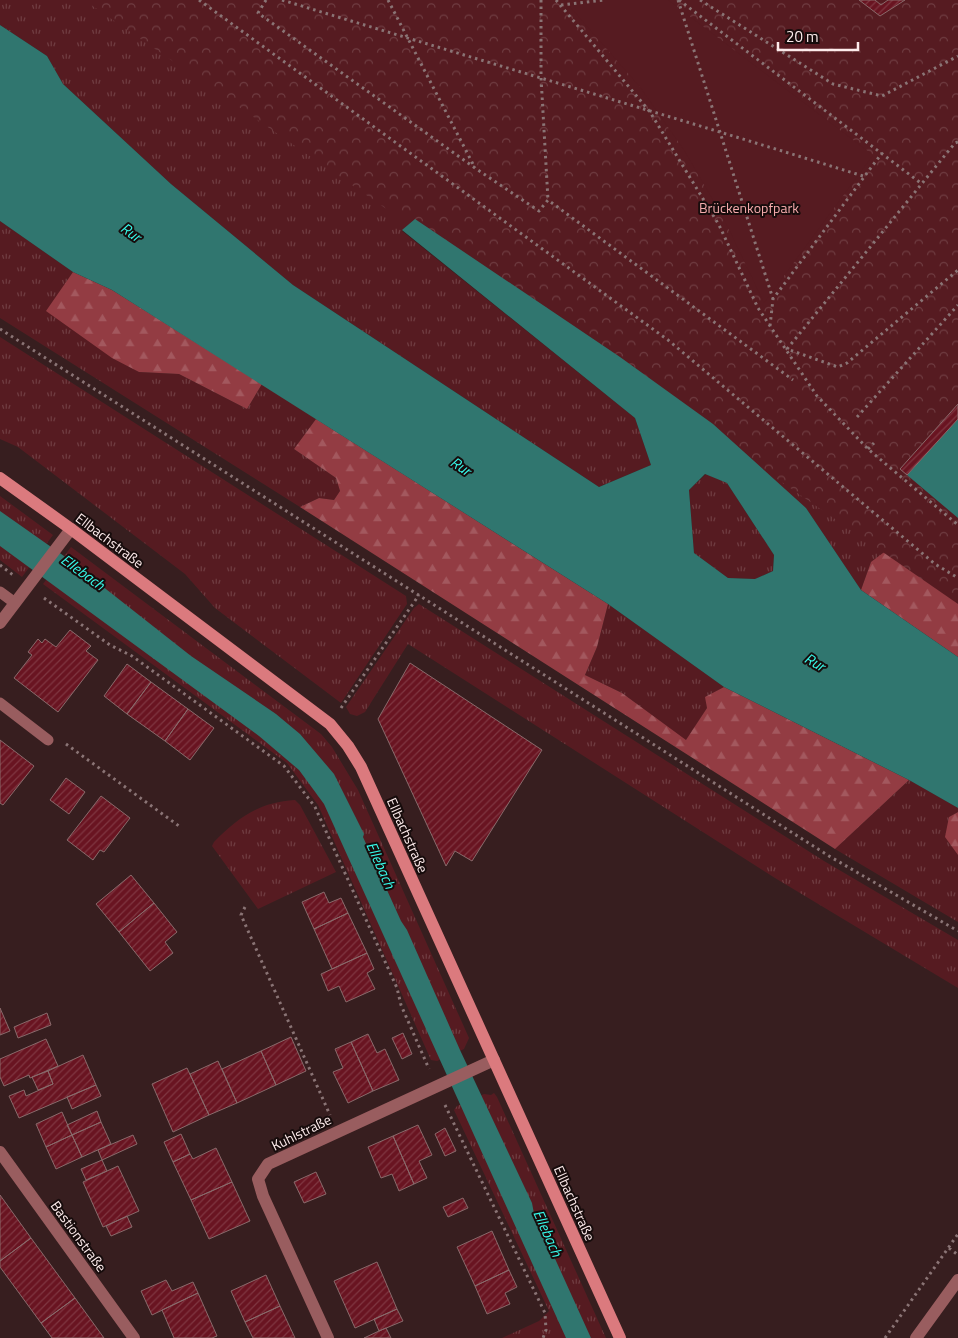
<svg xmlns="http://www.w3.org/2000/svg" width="958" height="1338" viewBox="0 0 958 1338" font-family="'Titillium Web',sans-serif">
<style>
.grass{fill:url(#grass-tufts)}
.forest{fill:url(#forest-firs)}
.park{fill:url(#park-crowns)}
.garden{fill:#561b21}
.water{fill:#30766f;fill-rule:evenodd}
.building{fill:url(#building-hatch);stroke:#896a6b}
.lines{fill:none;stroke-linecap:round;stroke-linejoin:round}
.path{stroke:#8a7475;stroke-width:3;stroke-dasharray:2.5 4;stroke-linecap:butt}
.lane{stroke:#995d5f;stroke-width:11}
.street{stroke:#995d5f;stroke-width:12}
.secondary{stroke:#db7a7e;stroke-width:12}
.labels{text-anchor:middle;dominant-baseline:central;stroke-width:4;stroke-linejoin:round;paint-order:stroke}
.park-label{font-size:14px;fill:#f5abac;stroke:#170c0c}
.street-label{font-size:14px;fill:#fdebeb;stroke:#170c0c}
.water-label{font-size:15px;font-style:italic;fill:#36faea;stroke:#170c0c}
</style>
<defs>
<pattern id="grass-tufts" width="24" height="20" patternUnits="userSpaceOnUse" patternTransform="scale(1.25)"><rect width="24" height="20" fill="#561b21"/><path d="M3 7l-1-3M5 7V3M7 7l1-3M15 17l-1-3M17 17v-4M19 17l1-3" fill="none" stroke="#6f3c41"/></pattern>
<pattern id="forest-firs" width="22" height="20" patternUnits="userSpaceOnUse" patternTransform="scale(1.25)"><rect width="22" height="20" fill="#933c43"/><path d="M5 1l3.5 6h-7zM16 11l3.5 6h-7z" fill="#a3585e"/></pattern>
<pattern id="park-crowns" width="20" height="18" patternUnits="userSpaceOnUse" patternTransform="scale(1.25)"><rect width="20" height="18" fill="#561b21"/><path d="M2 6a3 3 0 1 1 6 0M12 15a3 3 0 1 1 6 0" fill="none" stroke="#6f3c41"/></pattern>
<pattern id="building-hatch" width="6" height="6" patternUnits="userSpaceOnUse" patternTransform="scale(1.25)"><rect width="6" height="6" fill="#691421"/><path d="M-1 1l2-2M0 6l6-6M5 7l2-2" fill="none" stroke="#7f3641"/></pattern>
</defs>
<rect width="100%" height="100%" fill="#371e1f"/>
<path class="grass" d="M0,0H229L958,562H871L861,590L806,508L414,219L402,231L635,418L651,465L599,487L293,285L171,184L63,84L47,56L0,25Z
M0,221L73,272L47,311L139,372L179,374L247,409L262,384L316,419L294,449L336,478L340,491L334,500L319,498L300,507L0,318Z
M0,337L406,596L407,604L341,703L215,608L185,574L18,447L0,439Z
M706,474L727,483L774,555L773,571L755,579L728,578L694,553L689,490Z
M0,496L53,535L22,577L0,560Z
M71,547L321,734L332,747L358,790L469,1038L464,1049L437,1061L431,1060L318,805L287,763L43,584Z
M419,604L824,861L958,940V988L775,878L408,644L365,712L357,716L350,714L346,707L414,608Z
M608,604L724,687L706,697L707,708L686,741L622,693L585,675L597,647Z
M909,780L958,808V812L949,817L958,855V922L835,849Z
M295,800L300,805L336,872L258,909L212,846L214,842C238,818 259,802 295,800Z
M494,1093L497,1097L606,1338H502L539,1321L549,1311L454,1110L457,1106L484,1094L491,1095Z"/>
<path class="forest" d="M73,272L112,290L262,384L247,409L179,374L139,372L112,358L46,311Z
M316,419L608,604L597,647L585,675L622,693L686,740L707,708L705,697L724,687L909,780L835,849L300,507L319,498L334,500L340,491L336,478L294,449Z
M887,550L958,591V657L861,590L871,562Z
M958,812V855L945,837L949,817Z"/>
<path class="park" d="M84,0H958V604Z"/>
<path class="garden" d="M564,0H668L873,155L764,303L724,219L684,150L640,87Z"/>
<path class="water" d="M0,25L47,56L63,84L171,184L293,285L599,487L651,465L635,418L402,230L415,219L620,357L713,424L806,508L861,590L958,657V808L909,780L724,687L608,604L112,290L73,272L0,221ZM705,474L727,483L774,555L773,571L755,579L728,578L694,553L689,490Z
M958,419V518L907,475Z
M0,511L64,556L191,656L276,714L300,734L334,774L364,834L363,837L401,921L407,930L460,1050L532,1203L535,1219L542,1230L591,1338H566L324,804L299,770L259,736L0,546Z"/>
<path class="building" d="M859,0H875L881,5L888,0H905L880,16Z
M958,404V419L907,475L900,469Z
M70,630L91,646L86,651L98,660L58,712L14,678L32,655L28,652L38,639L42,643L45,639L56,647Z
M410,663L542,750L472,861L455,851L446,866L378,719Z
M127,664L151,682L127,714L104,696Z
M151,682L188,709L165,741L127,714Z
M188,709L214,728L190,760L165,741Z
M0,740L34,766L3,805L0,803Z
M66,778L85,792L69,814L50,800Z
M101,796L130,818L104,852L100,850L93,860L67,840Z
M131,875L154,903L119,932L96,904Z
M324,892L329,903L341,898L348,913L314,929L302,902Z
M154,903L177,932L165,942L173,953L150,971L119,932Z
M348,913L367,953L332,969L314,929Z
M367,953L374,969L367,973L375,989L346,1002L339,986L328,991L321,974Z
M0,1008L10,1031L0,1035Z
M47,1013L51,1025L18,1038L14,1027Z
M403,1033L412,1054L402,1059L392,1038Z
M368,1034L377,1053L385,1049L399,1080L373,1091L351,1042Z
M291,1037L306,1071L276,1085L261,1051Z
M46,1039L58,1066L30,1078L29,1075L4,1086L0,1077V1059Z
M351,1042L373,1091L348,1103L333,1072L343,1068L335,1049Z
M261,1051L276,1085L237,1103L222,1069Z
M83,1055L96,1085L19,1118L9,1096L24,1090L26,1096L53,1084L48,1071Z
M218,1061L237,1103L209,1115L190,1074Z
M187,1068L209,1115L173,1132L152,1084Z
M48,1071L53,1084L38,1090L32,1077Z
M96,1085L101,1096L72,1109L67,1097Z
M97,1111L101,1122L72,1135L67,1125Z
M62,1112L72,1135L46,1147L36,1124Z
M101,1122L111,1144L82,1157L72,1135Z
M418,1125L432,1155L419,1161L427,1178L414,1184L393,1136Z
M445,1128L456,1151L445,1156L435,1134Z
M181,1134L190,1154L173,1162L164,1142Z
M72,1135L82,1157L56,1169L46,1147Z
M133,1135L137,1144L102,1160L98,1150Z
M393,1136L414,1184L399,1191L392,1174L381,1178L368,1147Z
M216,1148L232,1182L191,1200L173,1162L190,1154L193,1159Z
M102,1160L107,1171L86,1180L81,1169Z
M118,1166L139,1211L103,1227L83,1182Z
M316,1172L326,1194L304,1203L294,1182Z
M232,1182L250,1221L209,1239L191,1200Z
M0,1195L31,1238L0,1261Z
M463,1198L468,1208L448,1217L443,1207Z
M127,1216L132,1227L111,1236L106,1226Z
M492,1231L509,1270L475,1286L457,1247Z
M31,1238L75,1298L41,1323L0,1267V1261Z
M377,1262L397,1309L355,1328L334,1281Z
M509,1270L517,1287L505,1293L510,1304L487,1314L475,1286Z
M266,1275L280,1306L245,1322L231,1291Z
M166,1280L172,1291L193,1282L198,1293L152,1315L141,1291Z
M198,1293L217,1336L212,1338H174L162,1310Z
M75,1298L104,1338H52L41,1323Z
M280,1306L295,1338H253L245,1322Z
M397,1309L403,1321L379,1331L374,1319Z
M386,1328L391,1338H364L379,1331Z"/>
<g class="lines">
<path class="path" d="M199,0L668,340L935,564L958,578
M266,0L258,13L475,168L539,211L548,200L793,380
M282,0C476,59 670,116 863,176
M388,0L475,168
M541,0V77L548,200
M556,0L650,112L719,225L758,308L817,396L868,449L958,525
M678,0L773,299
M679,0L922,184
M700,0L833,84L882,96L958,56
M561,5L604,0
M958,142L955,143L787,349L838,367L847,363L958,270
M770,326L773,299L882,153
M0,329L829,856L958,931
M857,417L958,305
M868,449L874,443
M0,565L13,575
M44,598L110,645L132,656L284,766L315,807L397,988L401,1005L429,1069
M341,708L419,595
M66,744L179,826
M245,907L241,915L330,1115
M445,1105L545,1313L546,1330L543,1338
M949,1248L958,1255
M885,1338L958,1234"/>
<path class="lane" d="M0,592L15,603
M0,703L48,740"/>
<path class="street" d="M0,623L71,529
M0,1152L134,1338
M328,1338L263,1196L258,1179L268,1164L494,1060
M916,1338L958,1280"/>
<path class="secondary" d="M0,478L71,529L330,724L348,746L361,767L620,1338"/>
</g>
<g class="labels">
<g class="park-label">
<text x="749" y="207">Brückenkopfpark</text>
</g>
<g class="street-label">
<text transform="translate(110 540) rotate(37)">Ellbachstraße</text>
<text transform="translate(408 835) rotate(66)">Ellbachstraße</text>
<text transform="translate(301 1132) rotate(-26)">Kuhlstraße</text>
<text transform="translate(575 1203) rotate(66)">Ellbachstraße</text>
<text transform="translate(79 1236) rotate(54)">Bastionstraße</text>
</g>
<g class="water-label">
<text transform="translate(131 232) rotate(35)">Rur</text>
<text transform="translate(461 466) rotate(34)">Rur</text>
<text transform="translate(83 572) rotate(36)">Ellebach</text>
<text transform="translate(815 662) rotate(30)">Rur</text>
<text transform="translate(381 865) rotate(66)">Ellebach</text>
<text transform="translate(548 1233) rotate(66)">Ellebach</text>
</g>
</g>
<path d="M778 42v8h80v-8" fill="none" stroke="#fdebeb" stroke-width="2.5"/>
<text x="786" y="42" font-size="15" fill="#fdebeb" stroke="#170c0c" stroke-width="4" paint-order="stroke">20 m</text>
</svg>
